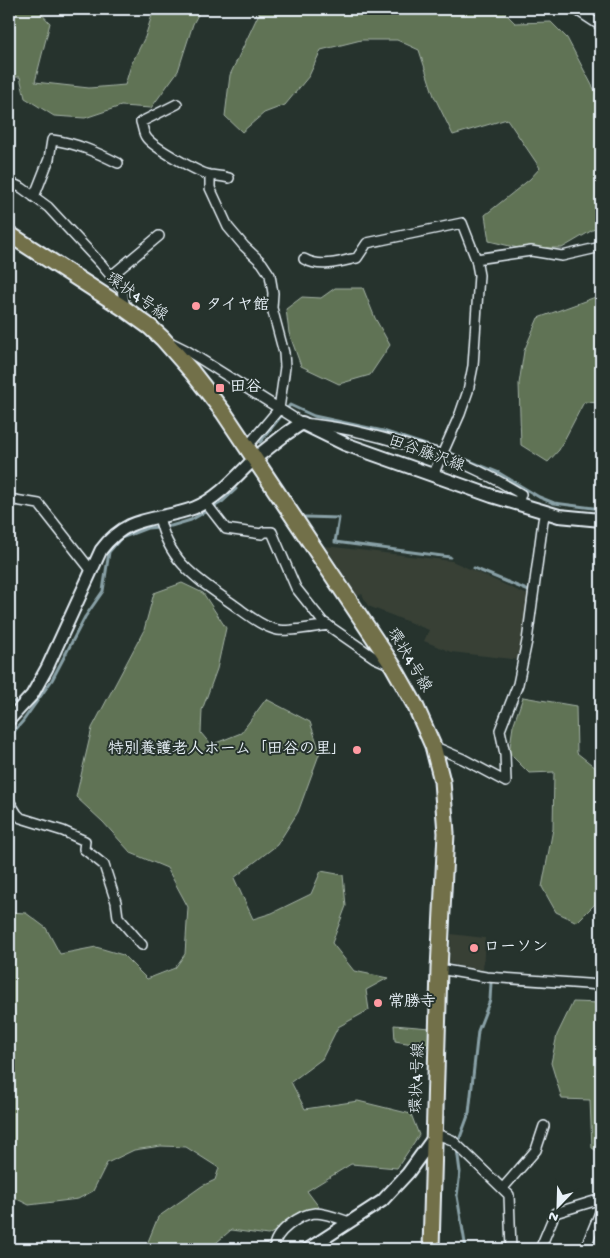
<svg xmlns="http://www.w3.org/2000/svg" width="610" height="1258" viewBox="0 0 610 1258" font-family="'Gochi Hand','Klee One',sans-serif">
<style>
.built{fill:#374036}
.green{fill:#607355;stroke:#a4b2a6}
.lines{fill:none;stroke-linecap:round;stroke-linejoin:round}
.stream{stroke:#89a1a7;stroke-width:3}
.minor-casing{stroke:#e8f1f8;stroke-width:12}
.tertiary-casing{stroke:#e8f1f8;stroke-width:15}
.secondary-casing{stroke:#e8f1f8;stroke-width:16}
.primary-casing{stroke:#e8f1f8;stroke-width:19}
.minor{stroke:#26332d;stroke-width:9}
.tertiary{stroke:#26332d;stroke-width:11}
.secondary{stroke:#26332d;stroke-width:12}
.primary{stroke:#726f4a;stroke-width:15}
.poi-dot{fill:#ff9aa2;stroke:#26332d;stroke-width:2}
.labels{text-anchor:middle;dominant-baseline:central;stroke-width:4;stroke-linejoin:round;paint-order:stroke}
.street-label{font-size:16px;fill:#e8f1f8;stroke:#26332d}
.poi-label{font-size:16px;font-weight:bold;fill:#e8f1f8;stroke:#26332d;text-anchor:start}
</style>
<rect width="100%" height="100%" fill="#26332d"/>
<filter id="ink" filterUnits="userSpaceOnUse"><feTurbulence type="fractalNoise" baseFrequency=".02" numOctaves="2"/><feDisplacementMap in="SourceGraphic" scale="10" xChannelSelector="R" yChannelSelector="G"/><feConvolveMatrix kernelMatrix="1 2 1 2 8 2 1 2 1" color-interpolation-filters="sRGB"/></filter>
<g filter="url(#ink)">
<path class="built" d="M325,546L452,561L530,596L520,660L451,652L424,641L429,630L368,606L362,594L357,596Z
M451,934L485,938L483,970L449,964Z"/>
<path class="green" d="M9,9H37L50,23L35,82L89,88L125,85L131,65L145,37L154,9H201L193,24L178,71L151,108L121,106L85,118L54,116L25,98L20,77H9Z
M261,9H501L515,23L551,22L567,38L594,89L601,94V231L596,228L562,248H518L489,241L485,215L530,179L540,168L507,119L453,135L434,96L419,50L397,40H361L321,50L309,76L285,105L264,113L242,132L225,116L230,75Z
M335,288H363L375,318L390,345L370,375L339,384L301,366L289,333L286,309L302,297L321,298Z
M601,295V403L584,402L559,450L548,462L521,445L519,384L524,351L538,318Z
M182,583L203,593L226,628L217,669L202,710L201,733L211,745L241,733L266,699L310,722L320,752L298,812L277,845L234,878L253,919L272,913L311,894L321,871L343,875L346,906L332,943L354,971L388,978L366,990L369,1010L338,1027L322,1059L291,1082L305,1109L358,1101L411,1114L419,1135L397,1168L351,1164L307,1191L319,1207L268,1235L231,1230L209,1249H145L158,1217L202,1186L215,1180L219,1168L186,1147L161,1146L134,1150L107,1163L93,1191L78,1199L29,1205L9,1195V912L26,913L46,928L60,954L96,947L123,955L147,979L175,968L185,954L188,907L167,868L131,853L103,822L76,797L92,728L144,630L154,593Z
M523,697L576,706L577,753L601,772V896L600,899L577,922L556,912L542,887L553,829L554,772L529,773L509,753L513,726Z
M573,1002L601,1003V1153L592,1148L590,1100L562,1099L551,1063L557,1035Z
M394,1025L430,1028V1047L395,1041Z"/>
<g class="lines">
<path class="stream" d="M260,442L290,405L314,416L383,431L450,453L499,473L539,497L554,503L601,509
M305,517L339,518L335,542L450,557
M474,568L529,591
M9,701L15,702
M9,737L23,721L52,680L85,617L103,591L109,552L121,538L147,528L171,526L191,520L222,502L236,489
M458,1143L469,1113L478,1031L490,1000L491,983
M457,1149L460,1172L457,1196L466,1249"/>
<defs>
<path id="minor" d="M575,9L601,26
M177,104L141,122C143,127 143,133 146,137C151,146 199,173 210,175C217,176 222,176 229,178
M210,175V188L228,227L244,246L262,263L270,275L273,293L272,308L284,353L285,367L279,409L246,448
M9,182L22,188L48,207L101,264L122,289L125,309
M34,197L49,159L52,140C76,143 96,152 118,163
M304,259C322,269 340,261 357,258L367,243L462,223L476,259L479,275L473,366L468,391L460,414L433,475
M476,259L531,251L562,256L601,247
M111,276L159,236
M170,342L186,350L302,423C339,426 375,435 410,446C421,450 433,451 443,455C471,466 496,479 521,494L518,503
M9,499L39,504L91,570
M205,502L226,529L262,534L264,532H272L296,588L323,622L375,658L391,665
M159,516C168,563 199,580 234,605C247,614 262,627 278,630C289,632 315,627 328,625
M433,746L463,759L506,782
M506,782L505,754L500,730L518,684L527,641L543,521L545,512
M9,801L17,814L21,818L63,831L85,841L84,849L104,865L116,902L118,917L142,945
M439,969L486,977L601,985
M434,1137L442,1136L452,1140L509,1195L511,1249
M503,1188L536,1150L544,1126
M274,1249C273,1233 300,1214 315,1213C326,1213 338,1218 349,1222
M540,1249L555,1213L601,1199
M585,1249L601,1210"/>
<path id="tertiary" d="M9,720L32,695L47,668L101,550C129,513 156,522 194,508C217,499 236,477 254,459
M308,1249L382,1201L408,1173L434,1137"/>
<path id="secondary" d="M254,459L287,433L302,423L345,444L492,496L559,516L601,520"/>
<path id="primary" d="M9,234L125,309L150,327L163,339L192,372L224,413L393,666L415,705L433,746L442,781L446,833L439,969L431,1249"/>
</defs>
<use href="#minor" class="minor-casing"/>
<use href="#tertiary" class="tertiary-casing"/>
<use href="#secondary" class="secondary-casing"/>
<use href="#primary" class="primary-casing"/>
<use href="#minor" class="minor"/>
<use href="#tertiary" class="tertiary"/>
<use href="#secondary" class="secondary"/>
<use href="#primary" class="primary"/>
</g>
</g>
<g class="poi-dot">
<circle cx="196" cy="306" r="5"/>
<rect x="215" y="383" width="10" height="10" rx="2.5"/>
<circle cx="357" cy="750" r="5"/>
<circle cx="474" cy="948" r="5"/>
<circle cx="378" cy="1003" r="5"/>
</g>
<g class="labels">
<g class="street-label">
<text transform="translate(136 298) rotate(35)">環状4号線</text>
<text transform="translate(426 455) rotate(20)">田谷藤沢線</text>
<text transform="translate(408 661) rotate(59)">環状4号線</text>
<text transform="translate(419 1078) rotate(-88)">環状4号線</text>
</g>
<g class="poi-label">
<text x="206" y="306">タイヤ館</text>
<text x="230" y="388">田谷</text>
<text x="347" y="750" text-anchor="end">特別養護老人ホーム「田谷の里」</text>
<text x="484" y="948">ローソン</text>
<text x="388" y="1003">常勝寺</text>
</g>
</g>
<rect width="610" height="1258" fill="none" stroke="#26332d" stroke-width="30"/>
<rect x="15" y="15" width="580" height="1228" fill="none" stroke="#e8f1f8" stroke-width="2" filter="url(#ink)"/>
<g transform="translate(558 1206) rotate(203)" stroke="#26332d" stroke-width="4" paint-order="stroke">
<path d="M0-4L9 19L0 12L-9 19Z" fill="#e8f1f8"/>
<text y="-8" font-size="14" font-weight="bold" text-anchor="middle" fill="#e8f1f8">N</text>
</g>
</svg>
